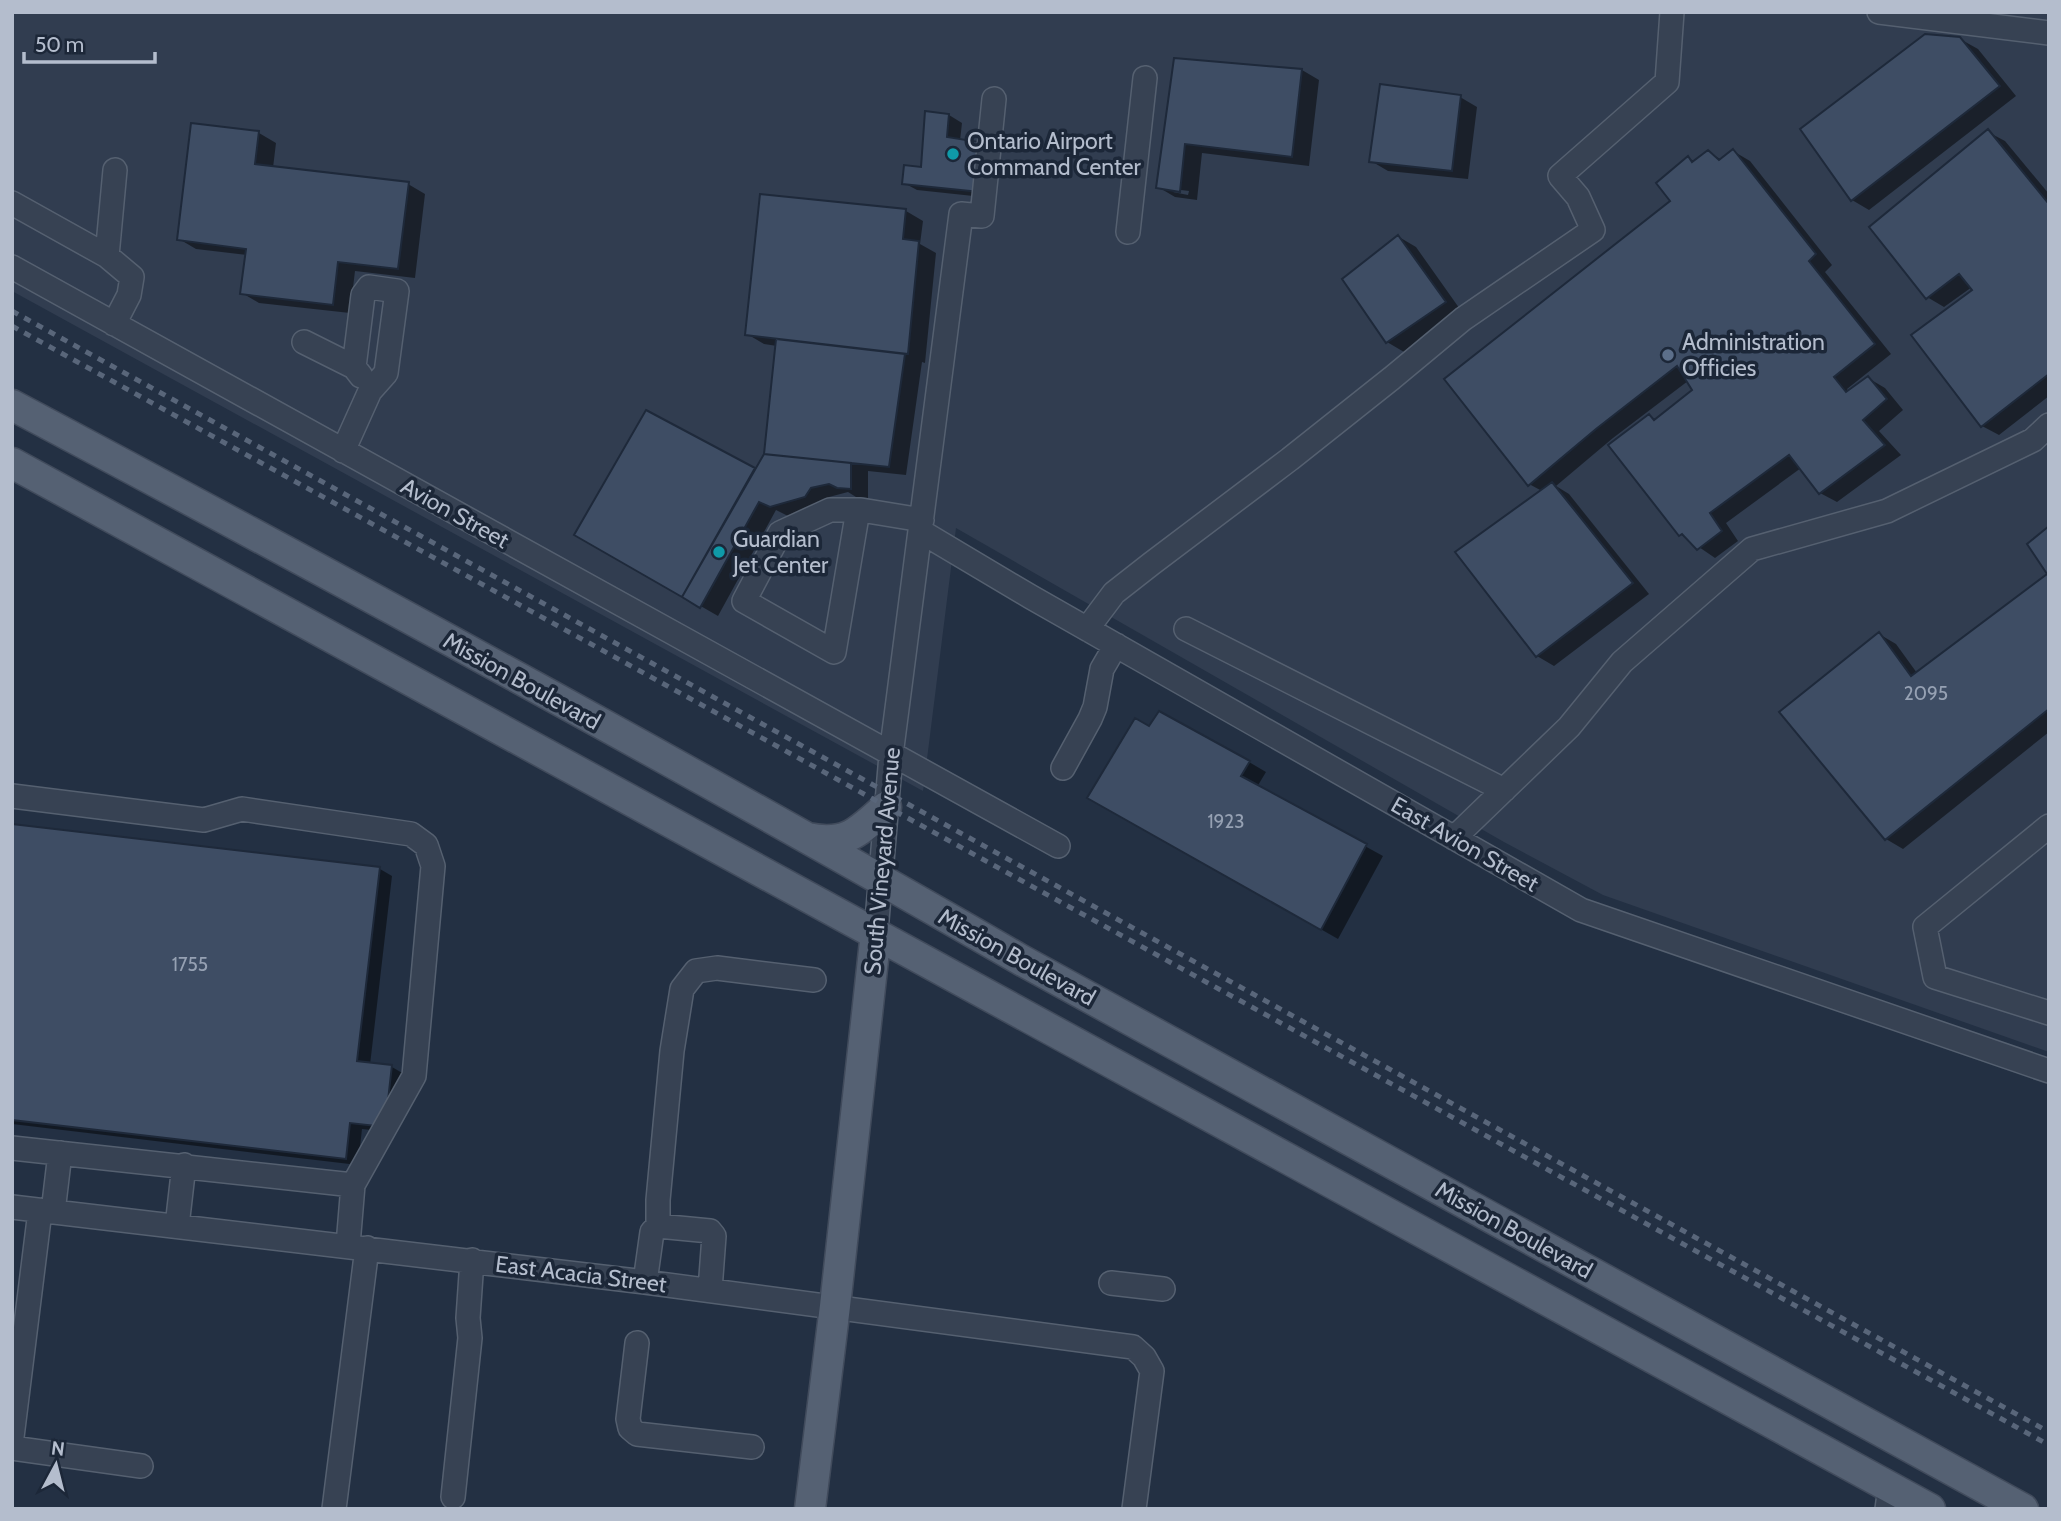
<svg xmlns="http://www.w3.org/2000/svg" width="2061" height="1521" viewBox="0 0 2061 1521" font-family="Cabin,sans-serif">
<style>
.airport{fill:#313d50}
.shadow{fill:#0007;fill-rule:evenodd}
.building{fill:#3e4d64;stroke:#1e293a;stroke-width:2}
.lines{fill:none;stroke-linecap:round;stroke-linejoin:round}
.minor-casing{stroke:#556070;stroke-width:26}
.major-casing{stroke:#414b5c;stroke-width:33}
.minor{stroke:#374253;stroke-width:23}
.major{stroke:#556173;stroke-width:30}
.rail{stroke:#59667a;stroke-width:5;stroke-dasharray:7 7;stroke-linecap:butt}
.culture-dot{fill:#0f9aa8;stroke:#1c2738;stroke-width:2.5}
.service-dot{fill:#5c6f8a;stroke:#1c2738;stroke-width:2.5}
.labels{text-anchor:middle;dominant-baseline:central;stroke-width:7;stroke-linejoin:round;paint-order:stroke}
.number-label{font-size:19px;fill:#96a1b3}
.poi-label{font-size:23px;fill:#b4bdcd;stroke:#1c2738;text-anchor:start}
.street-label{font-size:23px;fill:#b4bdcd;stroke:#1c2738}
</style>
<rect width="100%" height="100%" fill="#233043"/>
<path class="airport" d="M12,12H2049V1052L1603,895L1504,842L956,528L923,791L12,291Z"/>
<path class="shadow" d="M1960,39L1978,49L2016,96L1869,210L1852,200Z
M1175,60L1302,70L1319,80L1309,166L1202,153L1197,200L1175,197L1158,187ZM1173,189L1189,191L1188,195L1173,192Z
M1460,97L1477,107L1468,179L1388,171L1371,161Z
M926,113L949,115L962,123L960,141L992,198L917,190L904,183L923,169Z
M1988,132L2005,141L2049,194V396L1999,435L1982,426L1975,290L1972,287L1944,307L1927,297Z
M259,133L276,143L273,168L408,184L425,194L415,278L355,271L350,313L259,303L242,293L247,255L196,249L179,239Z
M1733,151L1750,161L1832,265L1825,272L1891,354L1847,389L1849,392L1868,378L1885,388L1903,410L1879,431L1901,455L1837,502L1820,493L1801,468L1726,523L1738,541L1715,558L1680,534L1649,416L1657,420L1694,391L1688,381L1613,438L1556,486L1569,494L1649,594L1554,666L1537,656L1542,491L1529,484L1673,201L1689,158L1695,162L1708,152L1722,160Z
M762,196L906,211L923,221L920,244L936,253L925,363L922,362L906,475L868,471V498L856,497L848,492L829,497L822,507L788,516L776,510L718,616L577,535L646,412L756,470L766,455L777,346L764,344L747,334Z
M1399,237L1416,247L1462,312L1404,352L1387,342Z
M2049,575V732L1903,849L1886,839L1879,634L1896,644L1917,673Z
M1150,728L1249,762L1266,772L1257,787L1383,856L1338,939L1090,798Z
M12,825L380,869L392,876L370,1065L392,1067L404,1074L397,1133L362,1129L358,1165L12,1124Z"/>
<path class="building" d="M1925,34L1960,37L2000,86L1851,201L1800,129Z
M1174,58L1302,69L1292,157L1185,144L1180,192L1156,188Z
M1380,84L1461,95L1452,171L1369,162Z
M925,111L949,114L947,137L985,143L980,192L902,184L904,165L921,167Z
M191,123L259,131L255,164L409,182L398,269L338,262L333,305L240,294L246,249L177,240Z
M1988,129L2049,204V374L1981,427L1911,335L1972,290L1959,274L1926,299L1869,227Z
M1733,149L1816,254L1809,261L1875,344L1834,377L1846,392L1868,376L1887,399L1863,420L1885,445L1819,494L1789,455L1710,513L1722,531L1697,550L1682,534L1679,536L1608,445L1649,414L1654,420L1692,390L1677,366L1596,429L1528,486L1444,379L1670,201L1656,183L1688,156L1692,162L1708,150L1719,160Z
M760,194L906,209L903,239L919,241L908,354L745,335Z
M1398,235L1446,302L1386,343L1342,279Z
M776,339L905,354L889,467L764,454Z
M646,410L755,468L682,597L574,535Z
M764,454L851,463V489L837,488L829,484L811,488L805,497L770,507L759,502L700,608L682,597Z
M1552,482L1633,583L1536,657L1455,552Z
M2049,526V709L1885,840L1779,712L1879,632L1911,676L2047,574L2027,544Z
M1159,711L1250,761L1241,776L1367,844L1321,930L1087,798L1135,718L1149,726Z
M12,824L380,867L357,1061L392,1065L385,1127L350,1123L346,1159L12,1120Z"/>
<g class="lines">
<defs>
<path id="minor" d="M1879,12L2049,33
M12,203L107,256L132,277L129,295L114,324
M1128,232L1145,78
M107,256L115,170
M12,267L1058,846
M304,342L354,367L361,376
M343,451L370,391L386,373L397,291L369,287L363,295L354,367
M858,510L834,652L744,601L780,533L830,510H861L922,520
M920,531L1031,597L1581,910L2049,1071
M1087,629L1114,593L1151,564L1290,459L1392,378L1463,319L1593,230L1578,197L1560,176L1667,82L1672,12
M1186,629L1504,790
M1063,768L1090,719L1095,707L1102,669L1116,645
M12,796L204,820L242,809L411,834L426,845L433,866L414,1076L353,1185L348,1245
M2049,826L1925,927L1935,977L2049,1013
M1454,838L1569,727L1622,662L1752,549L1887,511L2033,440L2049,425
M876,932L891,755L961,214L982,216L994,99
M12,1148L353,1185
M12,1207L645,1282L1133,1347L1144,1357L1152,1371L1134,1509
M53,1212L60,1153
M177,1226L184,1165
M658,1226V1200L672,1051L682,989L696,971L717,968L814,980
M645,1282L652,1232L658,1226L710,1231L714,1236L710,1290
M1111,1283L1163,1289
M637,1343L628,1419L630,1428L637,1434L752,1447
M12,1437L40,1211
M12,1448L141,1466
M453,1497L470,1338L468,1318L472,1260
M334,1509L367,1248
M1887,1509L1890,1487"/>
<path id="major" d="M12,405C351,585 689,768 1021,960L2023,1509
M12,463L1930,1509
M807,838C847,846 858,832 886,807
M810,1509L835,1306L876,932"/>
</defs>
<use href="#minor" class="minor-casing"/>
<use href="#major" class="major-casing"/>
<use href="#minor" class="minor"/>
<use href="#major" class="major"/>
<path class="rail" d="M12,311L2049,1432
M12,326L2049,1445"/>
</g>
<g class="culture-dot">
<circle cx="953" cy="154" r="7"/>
<circle cx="719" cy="552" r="7"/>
</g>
<circle class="service-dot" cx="1668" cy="355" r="7"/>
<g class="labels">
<g class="number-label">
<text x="1926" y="693">2095</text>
<text x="1226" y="821">1923</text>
<text x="190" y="964">1755</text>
</g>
<g class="poi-label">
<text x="967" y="141">Ontario Airport<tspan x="967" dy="26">Command Center</tspan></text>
<text x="1682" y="342">Administration<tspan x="1682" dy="26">Officies</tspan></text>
<text x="733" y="539">Guardian<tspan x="733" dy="26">Jet Center</tspan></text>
</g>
<g class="street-label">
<text transform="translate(455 513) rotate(29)">Avion Street</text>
<text transform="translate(522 681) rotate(29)">Mission Boulevard</text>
<text transform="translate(1465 844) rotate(30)">East Avion Street</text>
<text transform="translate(882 861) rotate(-85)">South Vineyard Avenue</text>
<text transform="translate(1017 957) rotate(29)">Mission Boulevard</text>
<text transform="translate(1514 1230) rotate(29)">Mission Boulevard</text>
<text transform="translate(581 1274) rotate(7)">East Acacia Street</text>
</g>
</g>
<rect width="2061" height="1521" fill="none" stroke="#b4bdcd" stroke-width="28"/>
<g transform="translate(56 1465) rotate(7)" stroke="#1c2738" stroke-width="5" paint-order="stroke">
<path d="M0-5L12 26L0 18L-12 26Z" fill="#b4bdcd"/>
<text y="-10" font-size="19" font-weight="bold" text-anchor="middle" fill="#b4bdcd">N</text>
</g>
<path d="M24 52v10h131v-10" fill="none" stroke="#b4bdcd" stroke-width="3.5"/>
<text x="35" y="52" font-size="21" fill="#b4bdcd" stroke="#1c2738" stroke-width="5" paint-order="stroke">50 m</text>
</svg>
